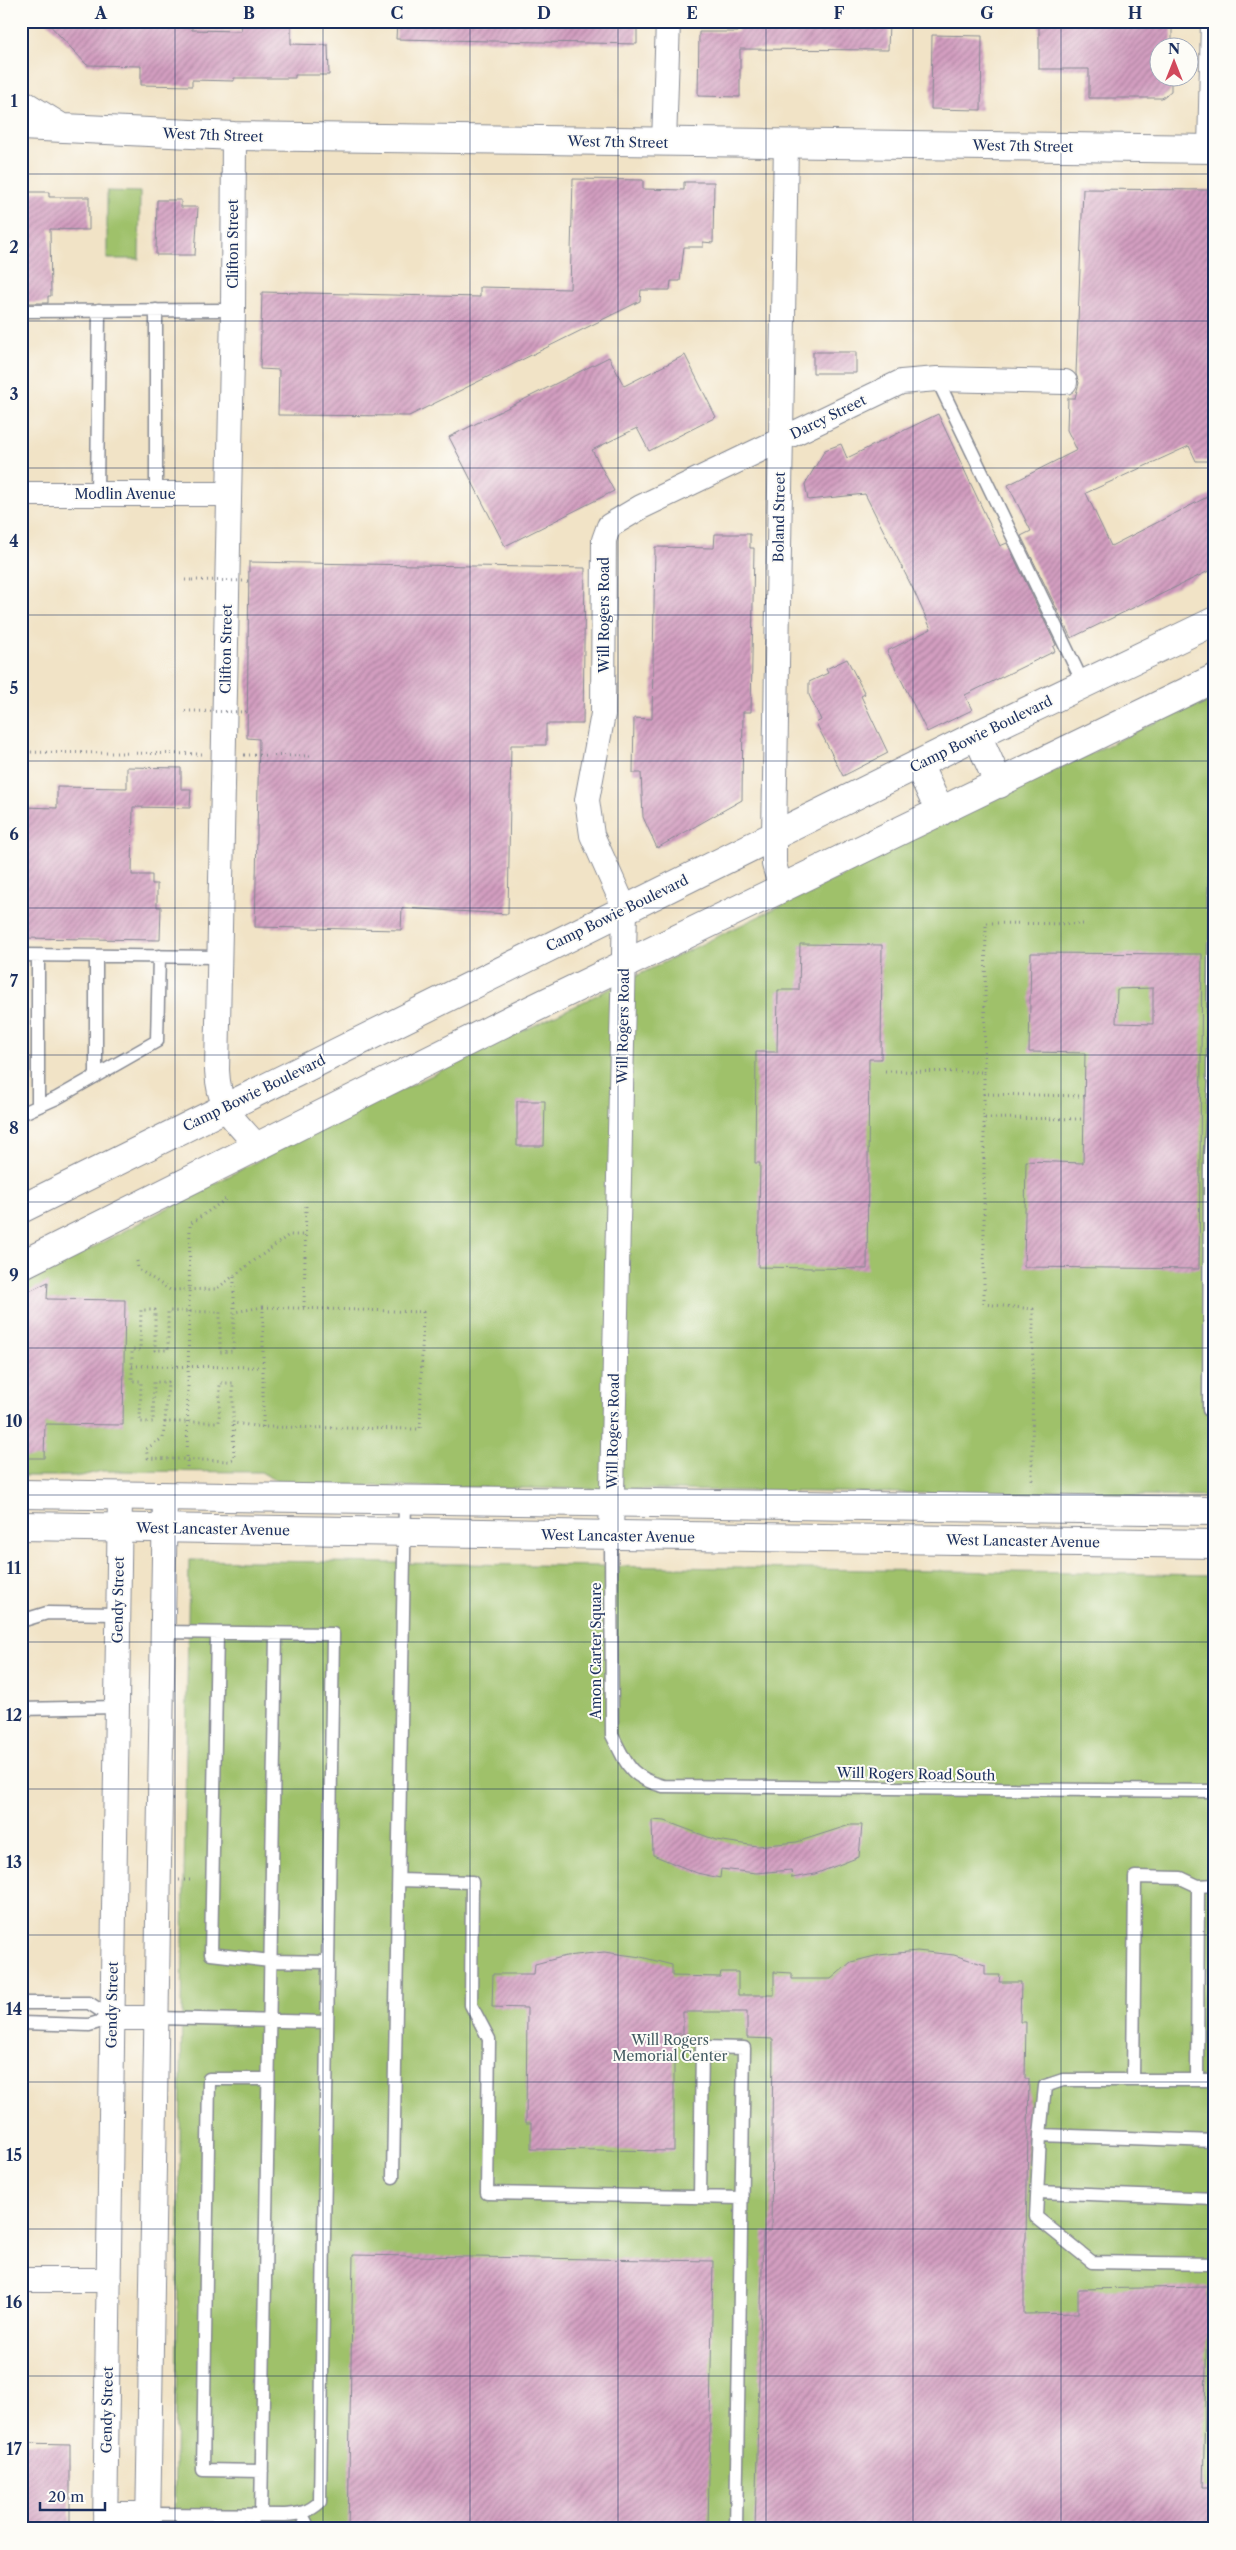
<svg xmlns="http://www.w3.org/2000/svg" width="1236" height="2550" viewBox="0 0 1236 2550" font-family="'Libre Caslon Text',serif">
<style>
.green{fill:#9fc16a;stroke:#5d7864}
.building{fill:url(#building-hatch);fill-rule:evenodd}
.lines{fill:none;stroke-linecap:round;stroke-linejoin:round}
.service-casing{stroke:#868992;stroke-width:15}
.minor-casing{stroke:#868992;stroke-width:26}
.tertiary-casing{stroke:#868992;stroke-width:30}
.secondary-casing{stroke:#868992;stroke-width:30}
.path{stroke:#868992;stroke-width:3;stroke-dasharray:1 4;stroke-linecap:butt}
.service{stroke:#fff;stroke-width:12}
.minor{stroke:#fff;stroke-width:24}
.tertiary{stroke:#fff;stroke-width:28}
.secondary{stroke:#fff;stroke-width:28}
.path-bridge{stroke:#868992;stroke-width:3;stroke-dasharray:1 4;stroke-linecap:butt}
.grid{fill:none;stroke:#1b2f5e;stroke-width:1;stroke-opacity:0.55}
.labels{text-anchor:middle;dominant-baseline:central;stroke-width:4;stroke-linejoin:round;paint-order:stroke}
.street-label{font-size:14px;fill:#1b2f5e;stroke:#fdfcf7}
.park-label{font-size:14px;fill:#435b62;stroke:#fdfcf7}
.neatline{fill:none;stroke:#1b2f5e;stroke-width:2}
.grid-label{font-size:16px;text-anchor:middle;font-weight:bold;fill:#1b2f5e}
</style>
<defs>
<pattern id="building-hatch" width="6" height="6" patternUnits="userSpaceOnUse" patternTransform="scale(1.25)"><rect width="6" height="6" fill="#d39ec0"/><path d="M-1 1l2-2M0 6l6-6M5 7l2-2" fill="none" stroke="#aa819f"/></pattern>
</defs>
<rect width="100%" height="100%" fill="#fdfcf7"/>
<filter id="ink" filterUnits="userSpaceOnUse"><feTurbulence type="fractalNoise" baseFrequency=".02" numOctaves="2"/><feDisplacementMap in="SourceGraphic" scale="10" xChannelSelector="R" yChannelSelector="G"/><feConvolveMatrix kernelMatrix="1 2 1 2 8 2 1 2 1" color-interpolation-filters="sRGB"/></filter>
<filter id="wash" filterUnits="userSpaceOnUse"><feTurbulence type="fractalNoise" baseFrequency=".0096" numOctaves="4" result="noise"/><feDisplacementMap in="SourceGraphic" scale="20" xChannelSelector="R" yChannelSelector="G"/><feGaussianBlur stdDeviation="1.12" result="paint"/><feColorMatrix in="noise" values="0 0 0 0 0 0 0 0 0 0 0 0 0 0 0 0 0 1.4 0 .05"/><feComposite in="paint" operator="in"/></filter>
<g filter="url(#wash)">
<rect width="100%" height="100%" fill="#f1e3c6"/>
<path class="green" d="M107,191L140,192L139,259H107Z
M1215,694V1497L284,1485L261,1472L102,1471L81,1476H21V1285L284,1147L879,858L899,845Z
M189,1560L1215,1575V2529H174Z"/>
<g id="blocks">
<path class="building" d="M46,21H186V27H192V30L241,31L242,21H291V44L328,45L329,75H295V78H234V81L192,80V86L141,85V66L87,65Z
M397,21H637V44L396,39Z
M738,21H889L888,50L740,49V97L698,96L699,32H738Z
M1039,21H1172V48H1158V78H1171V91L1162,98H1089V69H1039Z
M932,35L982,36L981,110L931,109Z
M573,179L643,180V189L684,190V182H714L713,243L703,242V247H684L680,281H671L670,290H641L640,301L409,416L278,415L279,370L260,369L262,292L480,297V287L570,289Z
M1083,189L1215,190V461H1196L1189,446L1086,493L1111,546L1215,493V568L1071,638L1021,536L1031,531L1008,485L1077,450L1067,430L1068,398H1075L1079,383L1076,374Z
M23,192H49V197H89V230L50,229L51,296H48V303H21Z
M157,200H181V207H198L195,255H156Z
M813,352H856V373H813Z
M685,355L716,417L649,451L637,428L592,450L614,491L505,546L449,437L609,357L624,386Z
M938,414L1000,546L1007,543L1056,645L1053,647L1055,651L965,695L972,710L927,732L887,651L931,629L913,589L865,494L808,500L805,484L825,450L841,444L847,458Z
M715,534H750V548H754L751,712H743L742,800L657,848L643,817L641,773H633L634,718L652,719L655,547L714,548Z
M249,562L585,568L583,724H546V745H511L508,914L402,908L401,930L255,927L259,739L247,738Z
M847,659L865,694L861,696L888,753L843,776L816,723L821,720L809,695V682L828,673L826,669Z
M127,767L181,768V789H191L190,808L133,807L132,875H152V884H157V907H161L160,940L21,938V807L57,808V787L127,788Z
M800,944L882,945L881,1059H869L867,1269L758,1267L760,1163H755L756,1052H777L778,990H799Z
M1031,953L1202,954L1199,1269L1024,1267L1026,1161L1083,1163L1085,1053L1029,1052ZM1153,988V1024L1116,1023L1117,989Z
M517,1101H545L544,1146H517Z
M48,1282L47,1299L125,1300L123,1425L45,1424L44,1458H21V1295Z
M652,1820L665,1821L716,1840L757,1846L797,1842L850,1825H862L859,1857L815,1874L792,1878L791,1870L756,1873L721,1869L720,1878L697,1873L653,1855Z
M917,1951L954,1955L985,1965V1975H1000L999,1982H1021L1020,2022H1026L1025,2079H1029L1026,2238L1024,2246V2314L1078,2313V2289L1208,2287L1203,2488H1215V2529H755L763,2231H771L773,2039L747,2038V2012H683V2034H674V2151L531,2149V2123H526L527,2008L492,2007L493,1974H534L535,1964L566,1956L604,1952L641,1957L672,1965V1976L720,1977L721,1972H738V1995H774V1972L792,1973V1979H831L851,1962L879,1955Z
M353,2255L713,2261L708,2529H348Z
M21,2443L70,2444V2529H21Z"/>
</g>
</g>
<g filter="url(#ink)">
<use href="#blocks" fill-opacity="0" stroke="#868992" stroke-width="1"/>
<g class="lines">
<defs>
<path id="service" d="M156,310V494
M21,311L233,310
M937,379L1084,685
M97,494L99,310
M21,955L219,957
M38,956V1106
M96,1076V956
M1213,1077L1215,876
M21,1114L57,1098L157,1041L159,956
M1209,1410L1210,1154L1215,1077
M611,1536L612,1735C627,1765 630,1777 663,1786L1215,1791
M21,1621L47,1613L117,1614
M217,1633L211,1954L270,1961L328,1962
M21,1709L116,1707
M399,1880L472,1882L471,2005L489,2039L487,2193L742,2198
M21,2003H89L112,2018
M157,2018L327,2022
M21,2023L89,2025L112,2018
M1133,2080L1135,1877L1181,1878L1198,1886
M1197,2080L1198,1886L1215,1885
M1040,2135L1045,2086L1063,2080H1215
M1215,2141L1040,2135L1036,2217L1092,2262L1215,2264
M393,2177L405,1500
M1038,2192L1215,2199
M700,2197L702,2047L744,2048L736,2529
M262,2471L203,2470L209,2079H268
M148,2514L285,2515C300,2514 309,2512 320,2502L333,1634L163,1632
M302,2514L309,2529
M261,2515L276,1633
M251,2529L252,2515"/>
<path id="minor" d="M234,136L233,310L217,1070C219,1111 233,1118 258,1147
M664,143L668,21
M1210,149L1213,21
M21,494H229
M781,889L774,864V836L786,143
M611,1536L625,909L592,835L587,800L603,714L604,540L609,526L641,507L901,382L937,379L1065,382
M112,2018H157
M21,2280H109
M105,2514H148
M105,2529L120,1496
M148,2529L165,1496"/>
<path id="tertiary" d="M21,103L60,127
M21,126L234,136L1215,149"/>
<path id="secondary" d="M977,735L999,784
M918,764L940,812
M21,1209L977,735L1215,621
M21,1265L512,1019L1215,678
M21,1494L1215,1511
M21,1526L1215,1544"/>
</defs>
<use href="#service" class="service-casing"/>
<use href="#minor" class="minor-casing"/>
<use href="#tertiary" class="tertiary-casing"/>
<use href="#secondary" class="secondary-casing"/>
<path class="path" d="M185,580H192
M185,711H190
M21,752L203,754
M244,755L313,756
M885,1071L984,1072V1094L1084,1096
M984,1072L986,923L1087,924
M984,1094V1118L1084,1119
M984,1118V1304L1033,1309L1032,1484
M137,1261L138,1269L170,1290L216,1289L289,1235H306
M234,1277V1312
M263,1307L423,1312L420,1429L263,1427L233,1423V1383H220L219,1422H165L168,1382H154L153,1422H140L141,1381H132V1350H140L141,1310H155V1350H168V1311L220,1312V1352L233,1351L234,1312Z
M304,1307L306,1206
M132,1366L262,1367
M165,1422L163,1438L146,1449L148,1458L229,1461L234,1459L233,1423
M263,1427V1307
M187,1467L190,1224L226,1199
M179,1880H191"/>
<use href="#service" class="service"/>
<use href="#minor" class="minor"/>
<use href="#tertiary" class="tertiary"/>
<use href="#secondary" class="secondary"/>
<path class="path-bridge" d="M192,580L249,581
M190,711L248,712"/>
</g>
</g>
<path class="grid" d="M175,21V2529M323,21V2529M470,21V2529M618,21V2529M766,21V2529M913,21V2529M1061,21V2529M21,174H1215M21,321H1215M21,468H1215M21,615H1215M21,761H1215M21,908H1215M21,1055H1215M21,1202H1215M21,1348H1215M21,1495H1215M21,1642H1215M21,1789H1215M21,1935H1215M21,2082H1215M21,2229H1215M21,2376H1215"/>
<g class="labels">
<g class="street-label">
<text transform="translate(213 135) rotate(2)">West 7th Street</text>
<text transform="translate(618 142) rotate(1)">West 7th Street</text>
<text transform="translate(1023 146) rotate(1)">West 7th Street</text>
<text transform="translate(233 244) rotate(-90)">Clifton Street</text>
<text transform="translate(828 417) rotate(-26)">Darcy Street</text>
<text x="125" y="494">Modlin Avenue</text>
<text transform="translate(779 517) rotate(-89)">Boland Street</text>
<text transform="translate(604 615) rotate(-90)">Will Rogers Road</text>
<text transform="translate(226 649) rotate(-89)">Clifton Street</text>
<text transform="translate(981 734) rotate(-26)">Camp Bowie Boulevard</text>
<text transform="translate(617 913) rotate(-26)">Camp Bowie Boulevard</text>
<text transform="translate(623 1026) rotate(-89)">Will Rogers Road</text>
<text transform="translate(254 1093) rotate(-26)">Camp Bowie Boulevard</text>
<text transform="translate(613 1431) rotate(-89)">Will Rogers Road</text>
<text transform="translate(213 1529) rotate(1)">West Lancaster Avenue</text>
<text transform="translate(618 1536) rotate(1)">West Lancaster Avenue</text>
<text transform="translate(1023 1541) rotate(1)">West Lancaster Avenue</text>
<text transform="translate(118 1600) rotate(-89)">Gendy Street</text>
<text transform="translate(596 1651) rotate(-90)">Amon Carter Square</text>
<text transform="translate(916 1774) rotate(1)">Will Rogers Road South</text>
<text transform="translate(112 2005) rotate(-89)">Gendy Street</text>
<text transform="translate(107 2410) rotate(-89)">Gendy Street</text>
</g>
<g class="park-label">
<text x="670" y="2040">Will Rogers<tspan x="670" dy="16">Memorial Center</tspan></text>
</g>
</g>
<rect width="1236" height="2550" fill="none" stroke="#fdfcf7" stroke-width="55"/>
<g transform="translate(1174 62)"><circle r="24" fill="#fdfcf7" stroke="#a3aaba"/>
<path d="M0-4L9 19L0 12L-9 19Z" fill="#d1495b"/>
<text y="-8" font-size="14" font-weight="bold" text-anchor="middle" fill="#1b2f5e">N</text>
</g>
<path d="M40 2502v8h65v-8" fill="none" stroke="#1b2f5e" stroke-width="2.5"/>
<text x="48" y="2502" font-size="15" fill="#1b2f5e" stroke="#fdfcf7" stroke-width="4" paint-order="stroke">20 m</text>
<rect x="28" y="28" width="1180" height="2494" class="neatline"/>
<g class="grid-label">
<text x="101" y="19">A</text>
<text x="249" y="19">B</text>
<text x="397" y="19">C</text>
<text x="544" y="19">D</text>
<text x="692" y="19">E</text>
<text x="839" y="19">F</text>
<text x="987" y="19">G</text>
<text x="1135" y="19">H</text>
<text x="14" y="107">1</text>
<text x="14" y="253">2</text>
<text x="14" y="400">3</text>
<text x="14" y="547">4</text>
<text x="14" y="694">5</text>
<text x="14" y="840">6</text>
<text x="14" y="987">7</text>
<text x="14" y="1134">8</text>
<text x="14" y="1281">9</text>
<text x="14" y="1427">10</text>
<text x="14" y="1574">11</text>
<text x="14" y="1721">12</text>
<text x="14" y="1868">13</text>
<text x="14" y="2015">14</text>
<text x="14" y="2161">15</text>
<text x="14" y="2308">16</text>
<text x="14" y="2455">17</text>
</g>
</svg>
